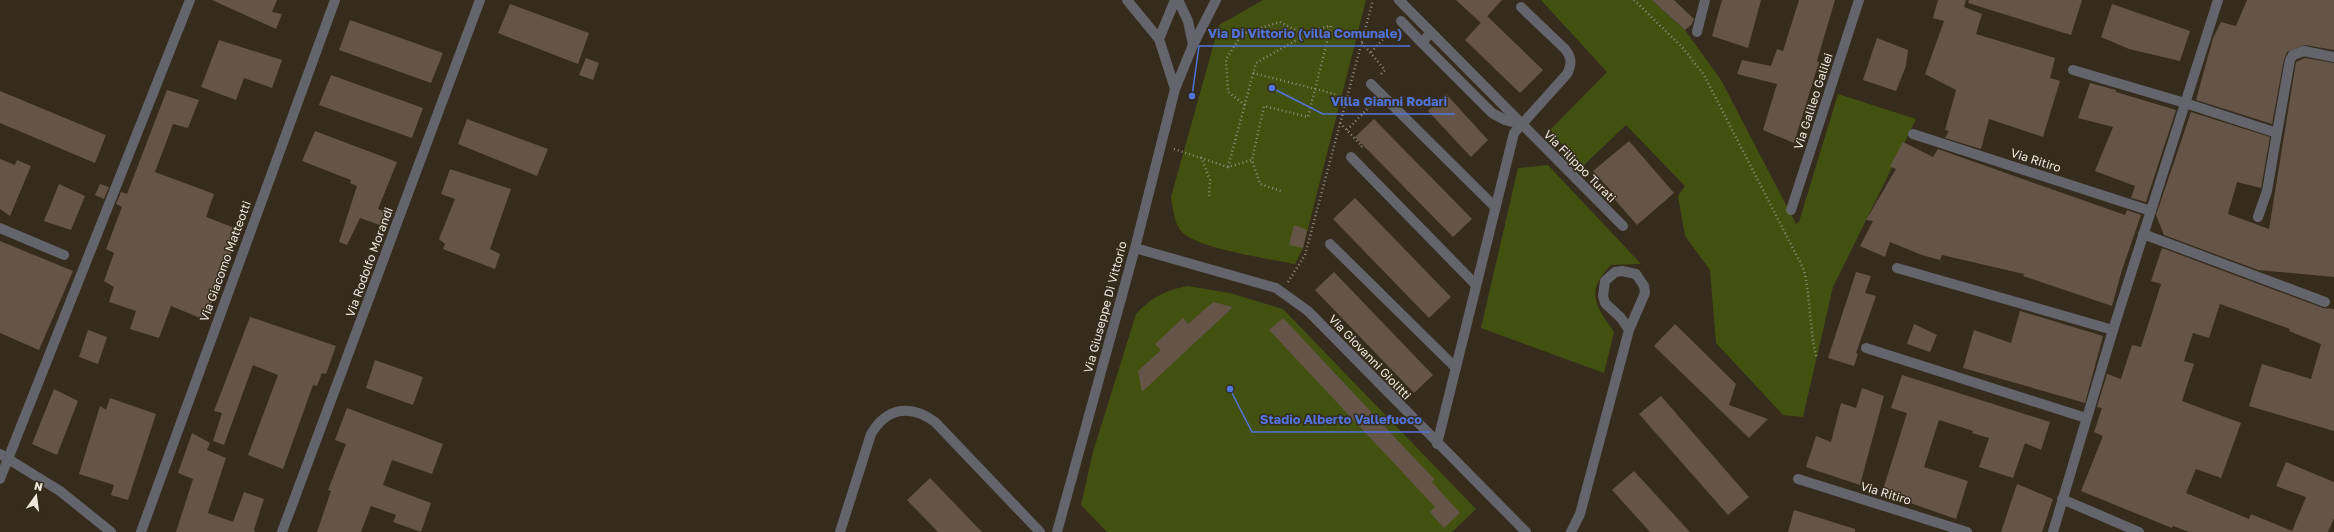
<svg xmlns="http://www.w3.org/2000/svg" width="2334" height="532" viewBox="0 0 2334 532" font-family="'Golos Text',sans-serif">
<style>
.green{fill:#435110}
.building{fill:#645548}
.lines{fill:none;stroke-linecap:round;stroke-linejoin:round}
.path{stroke:#948c80;stroke-width:2.5;stroke-dasharray:1 3;stroke-linecap:butt}
.service{stroke:#64646c;stroke-width:10}
.minor{stroke:#64646c;stroke-width:10}
.labels{text-anchor:middle;dominant-baseline:central;stroke-width:3;stroke-linejoin:round;paint-order:stroke}
.street-label{font-size:12px;fill:#ede7de;stroke:#352c1d}
.leader{fill:none;stroke:#5174da;stroke-width:1.5}
.callout-dot{fill:#5174da;stroke:#352c1d;stroke-width:1.5}
.callout-label{font-size:13px;text-anchor:middle;font-weight:bold;fill:#5174da;stroke:#352c1d;stroke-width:3;stroke-linejoin:round;paint-order:stroke}
</style>
<rect width="100%" height="100%" fill="#352c1d"/>
<path class="green" d="M1263,0H1366L1303,248L1295,264C1271,259 1198,249 1182,232C1174,224 1173,208 1171,197L1219,25Z
M1541,0H1652L1685,30L1721,80L1796,224L1799,222L1838,94L1916,119L1833,287L1803,417L1783,415L1716,343L1710,270L1685,236L1678,196L1685,186L1626,125L1581,168L1550,130L1607,72Z
M1548,165L1641,264L1611,265C1585,292 1595,305 1614,332L1604,373L1481,328L1518,168Z
M1188,286L1230,293L1283,309L1476,509L1452,532H1107L1081,505L1093,452L1136,314C1152,297 1166,290 1188,286Z"/>
<path class="building" d="M212,0H277L272,12L282,14L276,29Z
M1456,0H1502L1481,23Z
M1652,0H1674L1694,19L1692,24L1685,30Z
M1722,0H1761L1748,48L1712,36Z
M1799,0H1835L1817,61L1819,62L1794,143L1763,130L1777,84L1737,74L1742,60L1771,66L1777,49L1783,51Z
M1938,0H1966L1964,7L1982,14L1976,34L2055,58L2050,78L2060,81L2043,137L1989,119L1981,149L1945,138L1949,131L1945,130L1956,90L1925,74L1944,21L1933,18Z
M1969,0H2082L2071,35L1968,3Z
M2247,0H2334V50L2305,45L2287,52L2284,59L2272,124L2196,100L2213,38L2221,22L2236,26Z
M510,4L589,33L578,64L498,33Z
M2112,4L2190,31L2180,61L2129,49L2101,37Z
M1487,16L1543,70L1520,93L1465,40Z
M350,20L443,53L431,83L339,50Z
M1877,38L1908,50L1906,66L1896,91L1863,80Z
M219,40L282,60L272,88L244,78L236,100L201,87Z
M586,58L599,63L593,80L579,75Z
M2305,58L2334,63V277L2258,270L2164,235L2156,215L2191,112L2270,137L2261,188L2237,182L2228,214L2269,229L2296,62Z
M331,75L423,108L412,138L319,105Z
M2090,83L2116,90V92L2176,110L2146,202L2131,198L2135,186L2095,171L2113,127L2078,118Z
M167,90L199,100L188,128L173,124L155,172L214,194L206,217L240,230L205,320L171,306L159,338L130,329L136,311L109,302L114,287L104,281L114,253L106,249L122,207L116,204L121,192L127,194Z
M0,91L106,135L95,163L0,123Z
M1446,94L1488,140L1471,157L1428,111Z
M467,119L548,149L537,176L458,144Z
M1374,119L1472,219L1453,237L1355,137Z
M315,131L397,162L378,209L390,214L385,227L360,218L347,245L339,242L357,186L350,183L351,180L302,161Z
M1629,141L1674,193L1637,225L1610,194L1612,192L1593,171Z
M1903,142L1933,157L1938,149L2125,215L2127,210L2141,215L2122,270L2112,306L2023,276L2024,274L1942,255L1940,260L1922,255L1890,242L1885,257L1860,246L1873,221L1866,220L1896,169L1890,166Z
M0,159L15,165L17,160L31,166L10,216L0,209Z
M450,169L511,189L490,249L500,254L495,269L443,249L445,244L439,239L455,199L441,194Z
M59,184L85,196L71,230L44,221Z
M100,184L109,187L104,199L95,195Z
M1355,198L1451,297L1429,318L1333,219Z
M1294,225L1307,230L1303,248L1289,245Z
M0,241L73,271L39,350L0,333Z
M2162,248L2323,308L2334,309V431L2249,406L2262,364L2311,379L2321,344L2289,331L2290,329L2220,304L2209,338L2193,333L2184,361L2194,364L2182,401L2241,423L2221,478L2196,469L2186,493L2249,519L2251,514L2292,531L2306,497L2276,486L2286,462L2334,482V518L2328,532H2189L2173,526L2172,528L2081,491L2103,436L2094,432L2102,408L2097,407L2107,374L2121,379L2132,345L2141,347L2161,284L2151,281Z
M1334,272L1433,375L1414,393L1315,290Z
M1856,272L1871,276L1865,293L1876,296L1856,353L1858,354L1854,366L1828,358Z
M1213,302L1233,307L1142,392L1138,371L1161,350L1155,344L1183,318L1188,324Z
M2020,311L2103,336L2085,403L1963,368L1974,330L2011,343Z
M250,317L336,346L326,374L322,373L317,386L313,385L283,469L248,455L278,375L253,365L224,445L213,441L222,413L214,411Z
M1283,318L1434,479L1432,482L1460,513L1444,528L1430,512L1435,507L1269,330Z
M1675,324L1736,384L1729,405L1768,419L1749,438L1654,346Z
M1914,324L1937,335L1930,352L1907,344Z
M88,330L107,337L98,364L79,357Z
M375,360L423,377L413,405L366,388Z
M1902,375L2050,422L2041,450L2025,443L2013,478L1979,467L1989,438L1972,433L1973,431L1939,420L1924,467L1968,481L1956,519L1882,493L1907,413L1891,408Z
M1862,388L1884,396L1860,485L1806,467L1816,436L1831,442L1841,403L1856,408Z
M54,389L78,401L57,455L32,444Z
M1661,396L1749,497L1728,515L1639,414Z
M110,398L156,414L128,500L111,495L114,485L79,474L100,406L106,410Z
M347,408L443,444L432,474L392,460L383,485L431,503L421,532L393,522L396,515L371,506L361,532H317L331,491L328,490L346,444L335,440Z
M192,433L210,443L207,450L226,458L208,513L233,522L244,492L264,499L254,529L255,532H176L193,479L178,473Z
M1634,471L1690,532H1650L1612,490Z
M930,478L982,532H938L907,500Z
M2017,484L2053,499L2042,532H2001Z
M1794,510L1855,529V532H1788Z"/>
<g class="lines">
<path class="path" d="M1634,0L1682,47L1704,75L1804,270C1811,300 1809,330 1817,359
M1362,43L1385,70L1380,75
M1371,52L1391,31
M1253,73L1335,94
M1245,105L1228,92L1226,59L1242,34L1280,22L1305,35
M1340,123L1362,146L1360,148
M1347,130L1372,104
M1174,149L1228,167L1252,160L1260,184L1281,191
M1201,157L1210,180L1209,196
M1228,167L1256,63L1316,29L1331,26L1308,117L1264,106L1252,160
M1288,282L1305,255L1373,0"/>
<path class="service" d="M1401,21L1422,43
M1430,33L1422,43L1492,113L1505,120L1520,124
M2073,70L2185,103
M1371,84L1495,207
M1913,134L2151,211
M1351,157L1476,285
M2143,234L2325,302
M1330,244L1456,368
M1897,268L2113,330
M1866,348L2086,418
M1798,479L1967,532"/>
<path class="minor" d="M1127,0L1159,39L1175,89
M1178,0L1188,21L1193,45
M1399,0L1623,226
M1697,32L1705,0
M1159,39L1175,0
M2185,103L2277,133L2290,60L2293,55L2304,51L2334,57
M1791,210L1859,0
M2258,217L2267,191L2277,133
M0,228L64,255
M1135,248L1276,288L1308,311L1526,532
M1437,444L1514,133L1567,74C1572,64 1572,58 1565,49L1521,7
M0,454L60,491L111,532
M0,479L190,0
M2062,499L2139,532
M141,532L335,0
M282,532L480,0
M840,532L871,434C887,407 911,404 935,422L1040,532
M1057,532L1135,248L1175,89L1193,45L1216,0
M1571,532L1580,514L1629,330L1645,293L1644,286L1636,274L1622,271L1615,272L1605,281L1603,296L1605,303L1621,318L1629,330
M2053,532L2113,330L2218,0"/>
</g>
<g class="labels">
<g class="street-label">
<text transform="translate(1813 101) rotate(-72)">Via Galileo Galilei</text>
<text transform="translate(2036 160) rotate(18)">Via Ritiro</text>
<text transform="translate(1580 166) rotate(45)">Via Filippo Turati</text>
<text transform="translate(225 261) rotate(-70)">Via Giacomo Matteotti</text>
<text transform="translate(369 262) rotate(-70)">Via Rodolfo Morandi</text>
<text transform="translate(1105 307) rotate(-75)">Via Giuseppe Di Vittorio</text>
<text transform="translate(1370 357) rotate(46)">Via Giovanni Giolitti</text>
<text transform="translate(1886 493) rotate(17)">Via Ritiro</text>
</g>
</g>
<path class="leader" d="M1192 96L1199 46H1410M1272 88L1323 114H1455M1230 389L1252 432H1430"/>
<g class="callout-dot">
<circle cx="1192" cy="96" r="4"/>
<circle cx="1272" cy="88" r="4"/>
<circle cx="1230" cy="389" r="4"/>
</g>
<g class="callout-label">
<text x="1305" y="38">Via Di Vittorio (villa Comunale)</text>
<text x="1389" y="106">Villa Gianni Rodari</text>
<text x="1341" y="424">Stadio Alberto Vallefuoco</text>
</g>
<g transform="translate(36 496) rotate(14)" stroke="#352c1d" stroke-width="3" paint-order="stroke">
<path d="M0-3L7 15L0 10L-7 15Z" fill="#ede7de"/>
<text y="-6" font-size="11" font-weight="bold" text-anchor="middle" fill="#ede7de">N</text>
</g>
</svg>
